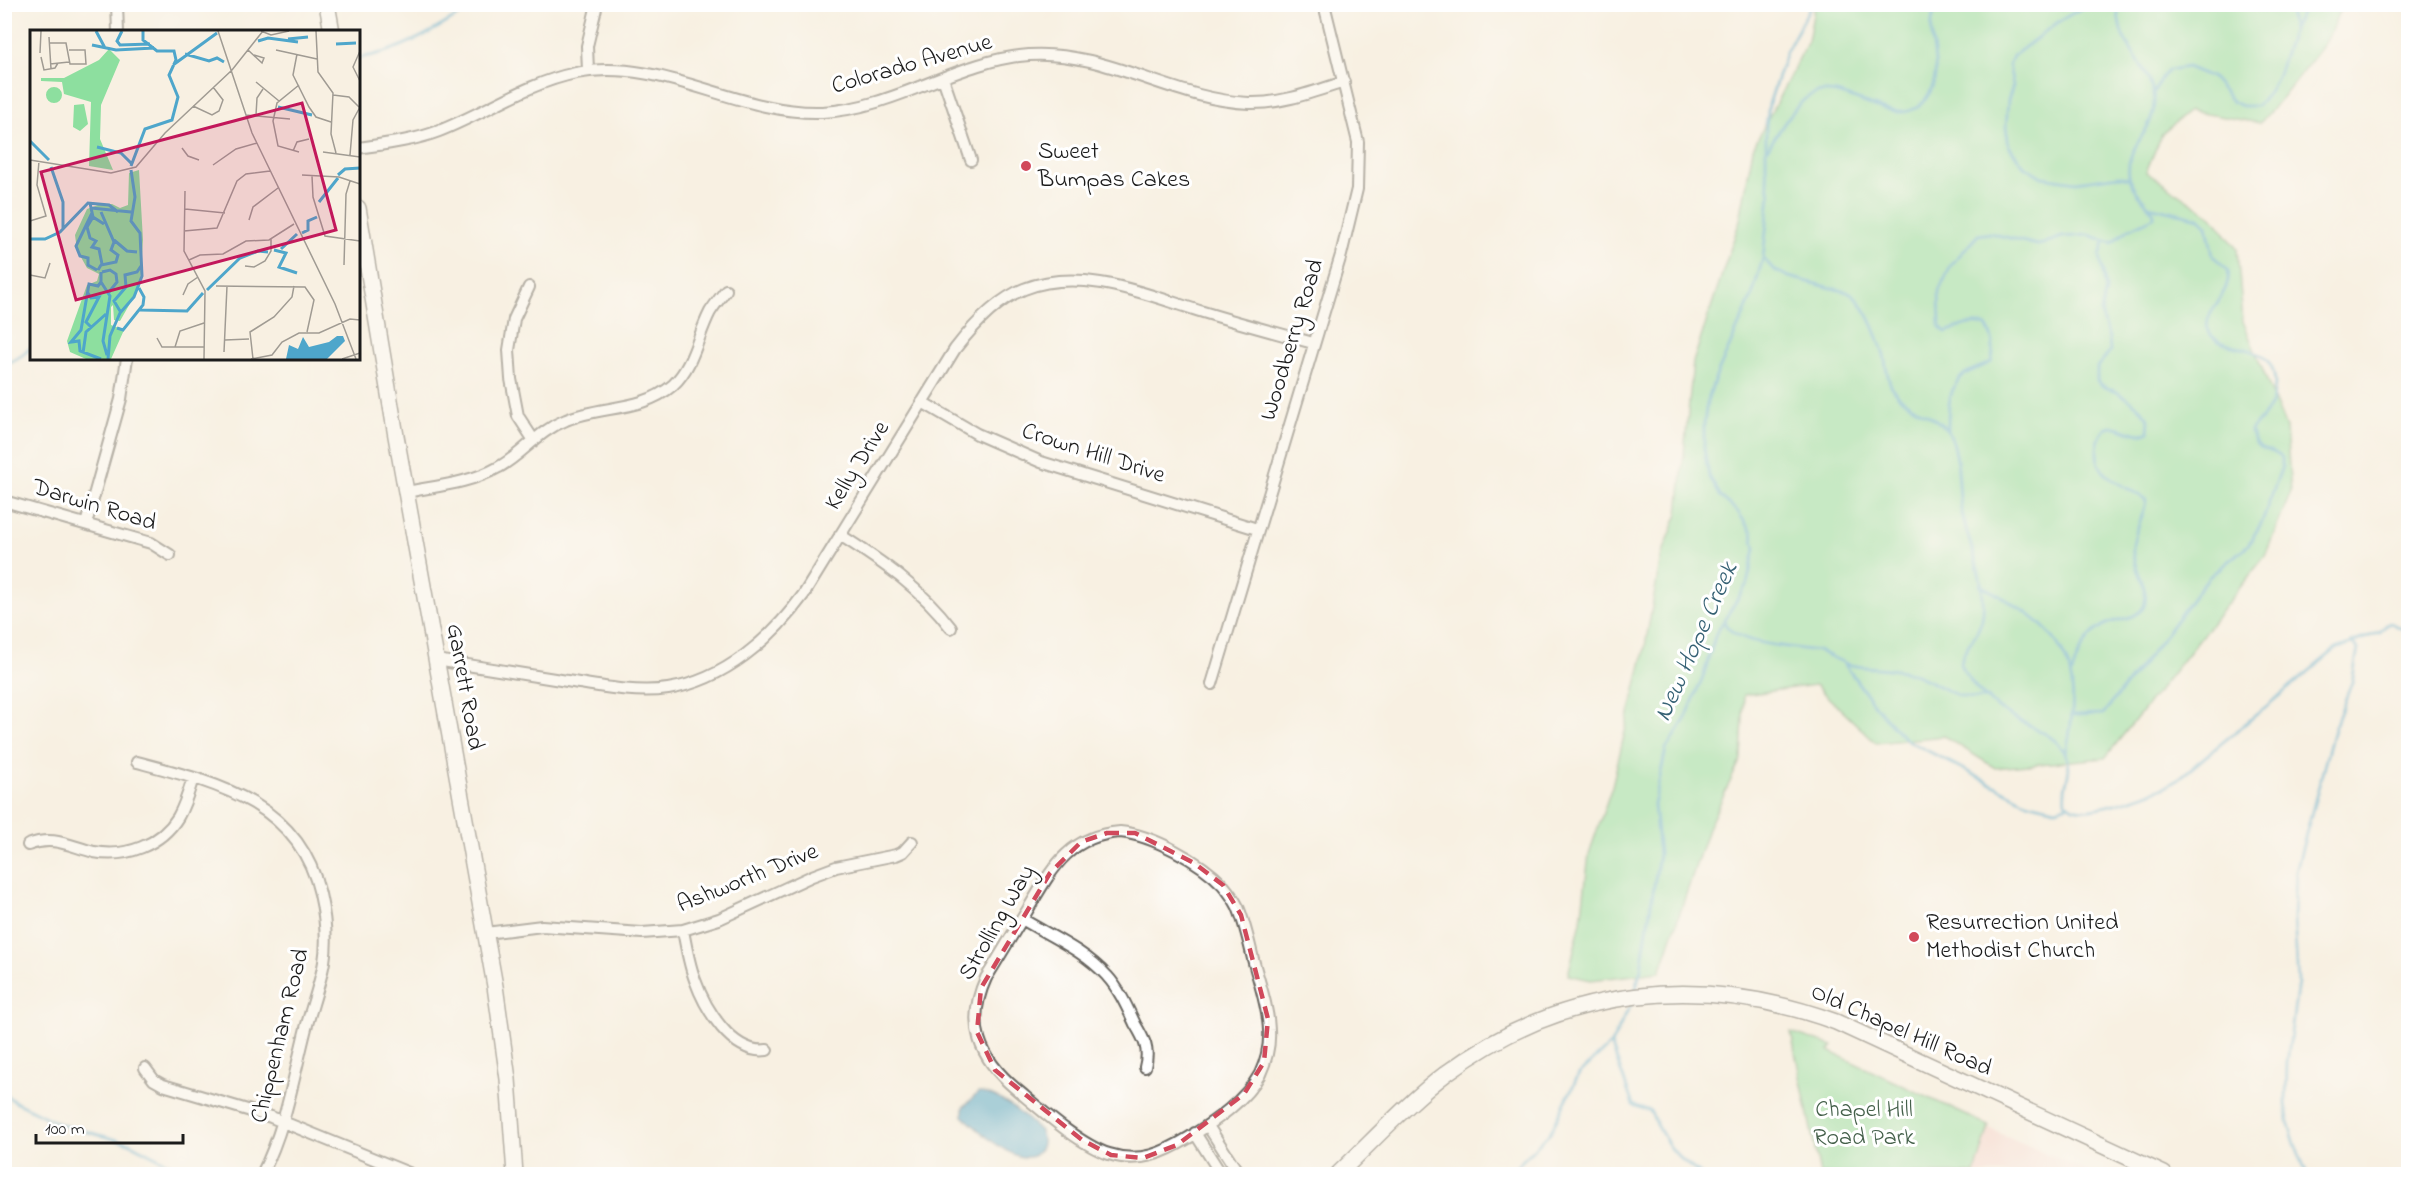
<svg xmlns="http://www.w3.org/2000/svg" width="2413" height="1179" viewBox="0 0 2413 1179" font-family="'Indie Flower',sans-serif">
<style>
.built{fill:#f7d0cb}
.green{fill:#8ddf9f;stroke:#547e5e;stroke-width:1.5}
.water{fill:#4ea6cb;stroke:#356174;stroke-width:1.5}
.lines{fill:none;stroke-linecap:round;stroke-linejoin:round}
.stream{stroke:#4ea6cb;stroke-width:3}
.street-casing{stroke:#696661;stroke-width:14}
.secondary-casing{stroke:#696661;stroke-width:18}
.street{stroke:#fff;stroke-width:10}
.secondary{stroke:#fff;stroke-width:15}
.marked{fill:none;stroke:#d1495b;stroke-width:4.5;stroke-dasharray:12 8;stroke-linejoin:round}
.poi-dot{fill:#d1495b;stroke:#fff;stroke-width:2}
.labels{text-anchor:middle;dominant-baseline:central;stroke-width:6;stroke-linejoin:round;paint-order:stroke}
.street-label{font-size:24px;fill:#1c1c1c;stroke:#fff}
.poi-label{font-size:24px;fill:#1c1c1c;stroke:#fff;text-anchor:start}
.park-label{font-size:24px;fill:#44604a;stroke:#fff}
.water-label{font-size:26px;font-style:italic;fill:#356174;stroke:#fff}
.inset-river{fill:none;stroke:#4ea6cb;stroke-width:3}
.inset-road{fill:none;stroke:#a09b93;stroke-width:1.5}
.view{fill:#c2185b;fill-opacity:0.15;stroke:#c2185b;stroke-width:3}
.inset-edge{fill:none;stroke:#1c1c1c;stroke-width:3}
</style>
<rect width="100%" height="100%" fill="#fff"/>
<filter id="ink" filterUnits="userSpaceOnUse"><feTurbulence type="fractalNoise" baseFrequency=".0167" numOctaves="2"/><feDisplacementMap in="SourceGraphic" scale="12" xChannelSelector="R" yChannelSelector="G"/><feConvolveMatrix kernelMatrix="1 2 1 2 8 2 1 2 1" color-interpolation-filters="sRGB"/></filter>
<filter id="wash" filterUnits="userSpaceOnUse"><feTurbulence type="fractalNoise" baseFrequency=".008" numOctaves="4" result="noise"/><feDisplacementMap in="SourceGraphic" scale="24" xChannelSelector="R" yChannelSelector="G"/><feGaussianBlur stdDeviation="1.35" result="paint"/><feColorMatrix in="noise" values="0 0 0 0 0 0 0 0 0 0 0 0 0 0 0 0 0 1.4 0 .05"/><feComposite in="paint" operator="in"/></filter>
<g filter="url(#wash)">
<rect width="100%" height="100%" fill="#f8f0e2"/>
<path class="built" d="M1988,1128L2093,1174H1975Z"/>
<path class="green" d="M1815,4L2343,5L2325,43L2283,97L2260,123L2189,111L2162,134L2146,172L2212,216L2237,249L2243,321L2286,428L2291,492L2265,556L2105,758L1995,768L1944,736L1876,743L1815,685L1744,695L1741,759L1709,826L1660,972L1591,980L1568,975L1581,921L1589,854L1612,786L1644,652L1661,557L1678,514L1693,362L1740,220L1753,148L1808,41Z
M1791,1032L1833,1046L1829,1051L1989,1126L1975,1174H1820Z"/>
<path class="water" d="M978,1093C999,1092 1025,1117 1040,1131C1044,1140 1043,1146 1037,1153C1020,1171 976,1128 963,1116V1107Z"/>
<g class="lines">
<path class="stream" d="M2089,4L2061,20L2013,56L2009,65L2013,86L2008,100L2006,127L2009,146L2024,166L2042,177L2076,182L2119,176L2129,178
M2290,4L2292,32
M358,58C401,53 441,26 477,4
M2154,92L2163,76L2169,70L2187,67L2211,77L2233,102L2242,106H2257C2277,89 2283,58 2291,34C2295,24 2301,14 2306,4
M1768,148C1778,133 1795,103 1811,95C1847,78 1898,139 1927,97C1948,67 1921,37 1937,4
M1763,258L1774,270L1789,277L1851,293C1868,308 1878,335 1884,356C1887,368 1887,382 1894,391C1908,409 1935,413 1948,432C1960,449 1958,487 1961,508C1967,543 1989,583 1982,619C1979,636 1962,647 1961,664C1968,682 1987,701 2004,712C2024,726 2057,732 2067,757C2073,773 2062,785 2065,801C2068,804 2072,808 2077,809C2095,813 2161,791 2177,780L2336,649L2380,632L2389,622L2408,632
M4,364L17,359L32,347
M1948,431C1948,411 1947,387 1965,374C1973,369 1983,367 1991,362C1995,351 1993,335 1986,326C1973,320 1959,327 1946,332L1940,327L1939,291L1951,265L1978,235L1990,233L2037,245L2043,244L2062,237L2089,235L2112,243L2129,229L2154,217V213C2147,203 2131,188 2129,175C2124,144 2160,130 2153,94C2149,72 2133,56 2123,36C2119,27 2118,15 2117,4
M1980,585C2062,628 2086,659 2066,752
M1724,621C1731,645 1795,647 1817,651C1829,654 1839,662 1851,665C1869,669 1889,667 1907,672C1940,681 1948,701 1989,698
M1843,662L1875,706L1905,739L2026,802L2056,809L2069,805
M2072,674C2077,654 2088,631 2109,623C2119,619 2136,618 2143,608C2152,592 2134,570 2133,554C2131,536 2144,518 2146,500C2129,486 2096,479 2097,452C2097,443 2099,436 2105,429C2119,421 2133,439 2148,432L2149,419C2141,408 2130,399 2119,393C2111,389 2103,388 2097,381V367L2110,351L2109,338L2101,313L2106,290L2100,256L2104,242
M2071,715L2103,714L2163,638L2196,593L2209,577L2248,545L2262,522L2282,466V458C2270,446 2253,453 2251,430C2258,422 2266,414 2271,404C2274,397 2275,390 2275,382C2273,336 2217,357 2208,329C2202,313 2233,293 2228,270L2213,256L2207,226L2199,218L2149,206
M1635,993L1641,968L1659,854L1654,805L1666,749L1686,718L1704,674L1716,633L1747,584L1755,549L1752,533L1738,512L1721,497L1709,476L1704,449V424L1707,402L1714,381L1752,296L1763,258L1770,195L1766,171V126L1769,104L1786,52L1812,4
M1611,1044L1633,1105L1650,1111C1666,1142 1670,1153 1700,1174
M4,1094L17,1103L62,1125L129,1143L189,1174
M1509,1174L1550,1133L1579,1074L1611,1044L1632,1002
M2307,1174L2295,1144L2288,1121L2286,1102L2287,1063L2298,982L2294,918L2296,871L2334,729L2352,682L2358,649L2351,642"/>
</g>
</g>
<g filter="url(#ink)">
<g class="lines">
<defs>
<path id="street" d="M117,4L118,32
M588,71L587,46L597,4
M943,78L971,160
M358,148C385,144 413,141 439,131C485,113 527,83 576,73C662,56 737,115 822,112C895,109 957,60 1029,55C1106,50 1173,100 1249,103C1281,104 1313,92 1344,82
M529,287L514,319L509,350L511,379L518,416L533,439
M922,402L977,434L1041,462L1257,529
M406,492C437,486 471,483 499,467C523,454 538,431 566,420C601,405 642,412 673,385C694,365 697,337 710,312C715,304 721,297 726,290
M4,501L151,543L170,555
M86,524L121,399L127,358
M840,535C881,561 922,589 951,628
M436,660C480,667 523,674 567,681C599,686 636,694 668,689C725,680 771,639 804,594L955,349C972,327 996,300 1024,289C1082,266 1147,295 1203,312C1239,323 1276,333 1313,343
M1212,684L1341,255L1357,189L1358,142L1324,4
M137,762C216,783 299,802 320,894C325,916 328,939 324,962C320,985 311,1008 305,1032C293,1080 285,1129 262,1174
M1120,832C1152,835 1200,861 1223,885C1228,891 1234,899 1238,907C1245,924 1249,942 1253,959C1259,982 1268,1006 1269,1030C1270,1044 1266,1061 1260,1074C1245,1101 1215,1121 1190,1137C1164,1153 1139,1164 1109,1154C1080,1145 1040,1109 1016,1089C979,1058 965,1024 986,978C1000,956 1013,933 1027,911C1051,871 1067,836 1120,832Z
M28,845C54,835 69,846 94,852C126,858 161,845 178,817C185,805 189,791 193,778
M1022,919C1050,936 1085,951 1107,976C1119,989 1127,1007 1135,1024C1144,1039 1150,1049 1145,1067
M683,930C686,947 689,964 695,980C705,1008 732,1055 767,1050
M486,933L542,926L642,933L683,930L719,919L812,876L836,867L896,855L903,852L912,842
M145,1068L154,1080L163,1085L271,1117L411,1174
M1208,1126L1239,1174
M1195,1133L1221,1174"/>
<path id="secondary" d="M327,4L332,32
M358,208L396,436L495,986L508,1079L515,1174
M1338,1174C1374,1140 1408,1102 1448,1072C1564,986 1702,973 1836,1022L2164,1174"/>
</defs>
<use href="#street" class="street-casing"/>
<use href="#secondary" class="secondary-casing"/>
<use href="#street" class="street"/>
<use href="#secondary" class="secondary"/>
</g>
</g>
<path d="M0 0H2413V1179H0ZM1107,833H1135L1194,863L1223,885L1241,915L1268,1019L1264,1062L1244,1094L1177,1145L1143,1158L1111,1155L1082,1140L995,1070L977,1032L981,988L1050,873L1081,842Z" fill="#f8f0e2" fill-opacity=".55" fill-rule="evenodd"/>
<path class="marked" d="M1107,833H1135L1194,863L1223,885L1241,915L1268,1019L1264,1062L1244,1094L1177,1145L1143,1158L1111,1155L1082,1140L995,1070L977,1032L981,988L1050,873L1081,842Z"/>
<g class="poi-dot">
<circle cx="1026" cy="166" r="6"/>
<circle cx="1914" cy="937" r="6"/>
</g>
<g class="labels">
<g class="street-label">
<text transform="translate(912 65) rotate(-16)">Colorado Avenue</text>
<text transform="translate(1293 340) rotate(-73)">Woodberry Road</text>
<text transform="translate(1093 454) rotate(18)">Crown Hill Drive</text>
<text transform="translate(858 466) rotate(-58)">Kelly Drive</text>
<text transform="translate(94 506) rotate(17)">Darwin Road</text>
<text transform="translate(464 687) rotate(80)">Garrett Road</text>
<text transform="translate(748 879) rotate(-22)">Ashworth Drive</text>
<text transform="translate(998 923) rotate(-60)">Strolling Way</text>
<text transform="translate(1901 1031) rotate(24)">Old Chapel Hill Road</text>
<text transform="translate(281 1036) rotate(-76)">Chippenham Road</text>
</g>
<g class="poi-label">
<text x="1038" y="152">Sweet<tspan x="1038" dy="28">Bumpas Cakes</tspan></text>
<text x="1926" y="923">Resurrection United<tspan x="1926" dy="28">Methodist Church</tspan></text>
</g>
<g class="park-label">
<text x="1864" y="1110">Chapel Hill<tspan x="1864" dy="28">Road Park</tspan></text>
</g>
<g class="water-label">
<text transform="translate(1697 642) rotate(-66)">New Hope Creek</text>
</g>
</g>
<g transform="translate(30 30)">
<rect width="330" height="330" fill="#f8f0e2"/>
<path d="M79,19L90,30L71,75L70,109L83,140L59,136L61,72L34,64L32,52L11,51V48H34L69,30ZM16 65a8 8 0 1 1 16 0a8 8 0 1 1-16 0ZM54,74L58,94L50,101L43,97L44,75ZM109,140L113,210L110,256L90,291L84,290L83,275L81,277V295L94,300L81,329H56L40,322L37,311L57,255L67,251L69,244L57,238L47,220L45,205L57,179L68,175L82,174L90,178L98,175L99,143Z" fill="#8ddf9f"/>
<path d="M307,306H313L315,311L297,329H256L259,315L268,319L273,307L279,317L299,312Z" fill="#4ea6cb"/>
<path class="inset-river" d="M66,1L75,18M92,1L87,11L90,15L120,14M258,9L278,7M228,11L238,8L268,12M306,14L326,13M62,15L86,20L124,18M155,24L179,31L187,28L194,32M143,35L187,3M248,77L282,85M0,111L19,130M67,117L91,123L101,133M101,136L115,99L142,90L148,67L139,45L146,30L144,21H127L113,10V1M21,137L33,172V198M308,145L315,139L330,138M289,172L308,148M60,173L63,187L74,194M61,178L101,182M62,183L46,216L50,226L58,228V235L67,240M63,187L57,197L60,208L66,211L62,217L69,219L72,234M272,203L278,200V191L287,187M0,209H15L30,202L58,173L79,175L88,182M84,210L97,221L107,222M251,219L267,204M244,220L256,223L249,237L267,243M68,240L71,235L86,232L88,225L81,220L84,212L71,182M71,242V252L80,266L73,311L77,325M72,242L80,240L86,244L87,252L79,262M71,252L68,256L59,254L51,300L41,312L49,311L50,321L71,329M177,260L210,228L228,221L238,222M58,263L61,268L69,267L56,292L62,298M110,280L157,281L173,263M90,281L84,271L96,257L95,245L107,242L111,236M87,298L93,300L113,275L114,267L109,258M53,323L56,302L76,284M78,329L80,306L90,283L104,267L112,246L110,203L101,191L105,167L101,140"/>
<path class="inset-road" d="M188,1L222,103L305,274L326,329M231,1L241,5L259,1M286,1L288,42L303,63L301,104L306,123M19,7L21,39M19,13H36L40,34H56L55,20H39M218,20L232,33L234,28L224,25M246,20L287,29M330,21L323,37L330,51M10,23L11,1M267,24L263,45L279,77L286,87L301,92M11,27L14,40L25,38L28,33M20,34L39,32M226,52L249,71M269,55L247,73L243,91L248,116L269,122M303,65L319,67L330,78M163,76L182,85L189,81L193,70L183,57M216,85L260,89M226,85L227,68L233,59M152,118L158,126L169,130M263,121L267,112L279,109M293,122L330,127M320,125L323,90L330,77M0,130L81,143L106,137L135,103L202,40L233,1M183,135L206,119L227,113M272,145L309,147L330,154M282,146L283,167L295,206L330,211M155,161L154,221L175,261L174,329M155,179L195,183M219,190L223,177L248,158M0,191L16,186L7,155L9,131M154,201L187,198L207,151L216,144L240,141M159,230L170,225L193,224L216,211L239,210L264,194M314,235L316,164L320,151M215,236L224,237L235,231L241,221V209M0,245L15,248L20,233M186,256L275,257L284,270L277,302M153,265L158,254L168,247M127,308L132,317H174M195,310L219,309M145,317L150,301L174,293M194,322L197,256M221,329L242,325L252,312L269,303H289L320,289L330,290M223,329L220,302L244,287L262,267L264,256M312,329L330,323"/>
<path class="view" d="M272,73L306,200L46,270L11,142Z"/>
<rect width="330" height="330" class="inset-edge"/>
</g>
<rect width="2413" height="1179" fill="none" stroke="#fff" stroke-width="24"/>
<path d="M36 1134v9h147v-9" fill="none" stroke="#1c1c1c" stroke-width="3"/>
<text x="45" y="1134" font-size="18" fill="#1c1c1c" stroke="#ffffff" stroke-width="4.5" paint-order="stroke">100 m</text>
</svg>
